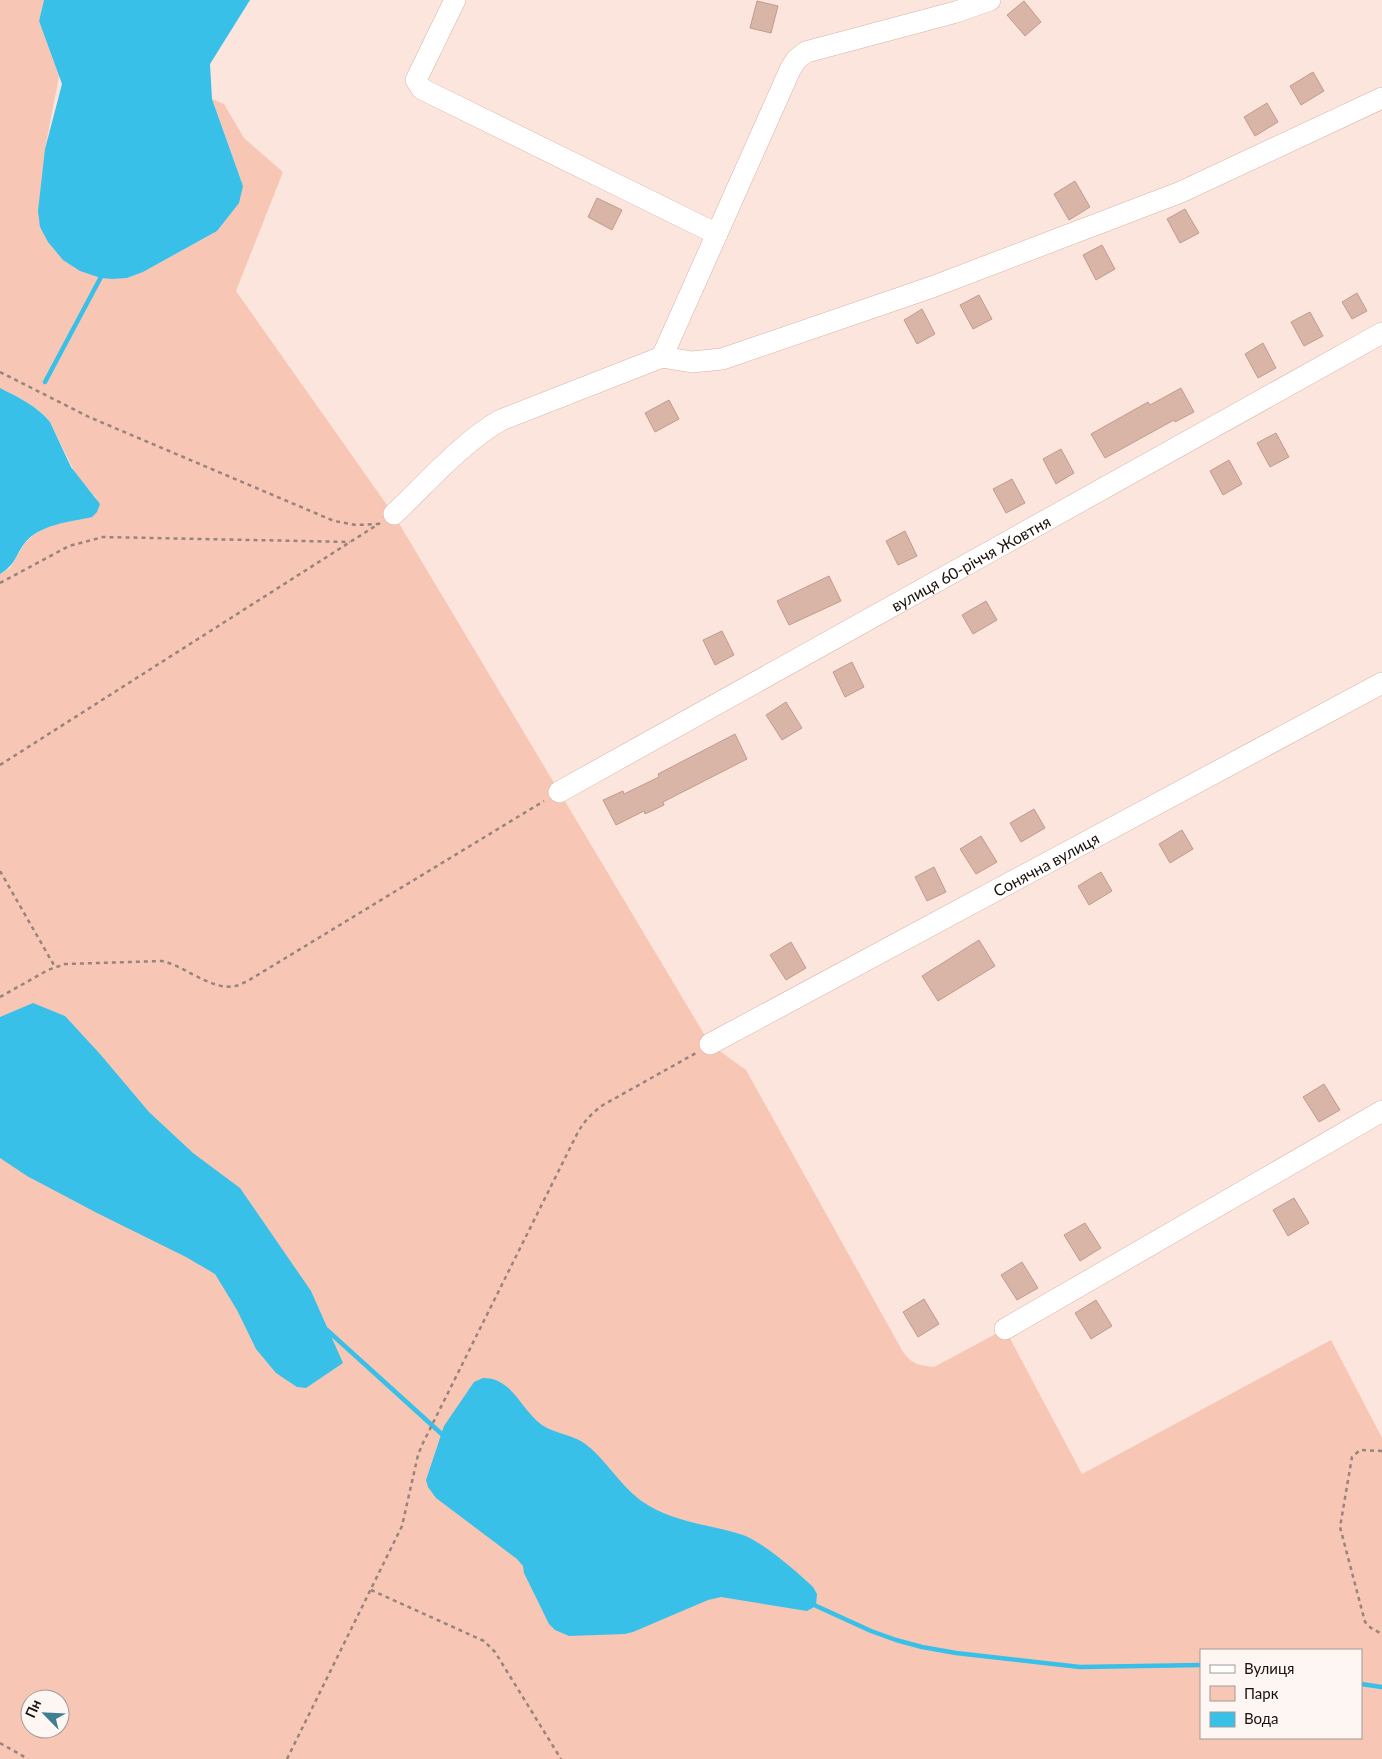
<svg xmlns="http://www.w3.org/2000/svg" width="1382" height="1759" viewBox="0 0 1382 1759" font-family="Lato,sans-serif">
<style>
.green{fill:#f8c6b4;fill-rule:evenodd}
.water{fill:#38c0e8}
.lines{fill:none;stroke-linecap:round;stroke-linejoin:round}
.stream{stroke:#38c0e8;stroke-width:4.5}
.building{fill:#d9b5a7;stroke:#c09c8f}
.minor-casing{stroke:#d8b3a6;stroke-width:22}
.path{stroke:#96847d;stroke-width:2.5;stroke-dasharray:4 4;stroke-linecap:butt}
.minor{stroke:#fff;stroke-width:21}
.labels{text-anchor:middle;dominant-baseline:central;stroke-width:4;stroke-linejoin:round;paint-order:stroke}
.street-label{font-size:16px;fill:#1c100b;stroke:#fdf6f3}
</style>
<rect width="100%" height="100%" fill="#fce5dc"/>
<path class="green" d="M0,0H44L39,21L59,76L45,149L127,278L143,272L217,231L243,186L212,99L224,104L244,138L283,172L236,291L394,515L710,1044L746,1070L903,1352C913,1365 919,1365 934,1367L1005,1329L1082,1474L1331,1340L1382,1438V1759H0V574L10,568L25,543L35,534L96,498L76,475L50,422C37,406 18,397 0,388ZM1201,1650H1361V1738H1201ZM30,1699H60V1729H30Z"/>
<path class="water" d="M44,0H250L210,64L212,99L243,186L239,203L217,231L143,272L127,278L112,279L101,278L80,271L63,260L48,242L40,227L38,211L45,149L62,84L39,21Z
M0,388C18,397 37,406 50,422L71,467L100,504L97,512L92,517C70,522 39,524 24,544C14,558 16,564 0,574Z
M33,1003L65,1016L100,1054L149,1112L193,1153L240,1188L311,1291L343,1363L306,1388L297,1387L276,1373L256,1349L237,1310L215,1274L186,1257L97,1213L27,1176L0,1158V1017Z
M483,1378C513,1378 520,1409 542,1425C555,1434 571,1434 584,1443C605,1458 619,1484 640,1500C670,1522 708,1524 743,1535C764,1543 796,1571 813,1587L817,1594L816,1606L807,1611L721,1597L708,1600L633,1632L625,1634L569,1636L555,1630L549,1624L524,1573L523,1566L517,1559L436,1498L428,1487L426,1480L444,1426L474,1382Z"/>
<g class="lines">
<path class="stream" d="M45,382L102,275
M327,1330L445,1437
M812,1604L871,1631L896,1640L922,1647L956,1653L1080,1667L1201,1665
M1361,1684L1382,1687"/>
</g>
<path class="building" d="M757,1L778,6L771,33L750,28Z
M1024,1L1041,22L1025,36L1007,15Z
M1313,72L1324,91L1301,105L1290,86Z
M1267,103L1278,122L1255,136L1244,117Z
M1075,181L1090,207L1069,220L1054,194Z
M597,198L622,210L612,230L588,217Z
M1185,209L1199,233L1180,243L1167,219Z
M1102,245L1115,269L1096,280L1083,255Z
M1357,293L1367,311L1352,319L1342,302Z
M979,295L992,319L973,329L960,305Z
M922,309L935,334L917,344L904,320Z
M1310,312L1323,336L1304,346L1291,322Z
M1263,343L1276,368L1258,378L1245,354Z
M1181,388L1194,412L1175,422L1174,420L1105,458L1091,434L1148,402L1150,405Z
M669,400L679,419L655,432L645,413Z
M1276,433L1289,457L1270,467L1257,443Z
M1061,449L1074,473L1056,484L1043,459Z
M1229,460L1242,484L1223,495L1210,471Z
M1012,479L1025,503L1006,513L993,489Z
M905,531L917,556L898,565L886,541Z
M829,576L841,601L789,625L777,601Z
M986,601L997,620L973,634L962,615Z
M722,631L734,655L715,665L703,640Z
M852,662L864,687L845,697L833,672Z
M786,702L802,728L782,740L766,715Z
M735,734L747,759L663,802L664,805L645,814L644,811L616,825L603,800L623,791L624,794L659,777L658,774Z
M1034,809L1045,828L1021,842L1010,823Z
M1182,830L1193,849L1170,863L1159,844Z
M981,836L997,862L976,874L960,849Z
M934,867L946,892L927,901L915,877Z
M1101,872L1112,891L1089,905L1078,886Z
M979,940L995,966L938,1001L922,976Z
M791,942L806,968L786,980L770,955Z
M1324,1084L1340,1110L1319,1122L1303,1097Z
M1294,1198L1309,1223L1288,1236L1273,1210Z
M1085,1223L1101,1248L1080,1261L1064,1235Z
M1022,1262L1038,1288L1017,1300L1001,1275Z
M924,1299L939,1324L918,1337L903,1312Z
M1096,1300L1112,1326L1091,1339L1075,1313Z"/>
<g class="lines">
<defs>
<g id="minor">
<path d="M455,0L416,80L422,89L717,234"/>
<path d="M662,357L790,70L796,60L806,52L956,12L990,0"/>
<path d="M394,514C426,484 462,442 501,420L662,357L692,362L722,359L932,287L1181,192L1382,98"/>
<path id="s1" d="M559,792L1382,333"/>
<path id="s2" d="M710,1044L1382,683"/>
<path d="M1005,1329L1382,1111"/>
</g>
</defs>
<use href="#minor" class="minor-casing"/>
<path class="path" d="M0,372L89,417L334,521L356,525L378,524
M0,583L69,546L103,537L350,542
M0,765L380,523
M0,871L55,967
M0,997L48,970L65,964L162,961C185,966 212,991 235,986C238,986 242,983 246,982L544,801
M1382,1451L1360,1450L1352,1457L1340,1527L1365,1622L1371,1628L1382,1634
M371,1590L484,1641L495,1652L561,1759
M0,1743L28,1759
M287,1759L402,1526L418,1455L422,1445L577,1134C584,1121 592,1113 603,1105L696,1053"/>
<use href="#minor" class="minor"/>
</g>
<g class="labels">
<g class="street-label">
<text stroke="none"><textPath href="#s1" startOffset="471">вулиця 60-річчя Жовтня</textPath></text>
<text stroke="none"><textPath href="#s2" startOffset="381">Сонячна вулиця</textPath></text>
</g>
</g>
<rect x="1200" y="1649" width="162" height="90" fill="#fdf6f3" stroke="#a39a96"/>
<rect x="1210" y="1665" width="25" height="8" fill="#ffffff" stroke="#a39a96"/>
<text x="1244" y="1674" font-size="15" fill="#1c100b">Вулиця</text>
<rect x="1210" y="1686" width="25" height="15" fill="#f8c6b4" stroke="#a39a96"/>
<text x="1244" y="1699" font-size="15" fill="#1c100b">Парк</text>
<rect x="1210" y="1712" width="25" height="15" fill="#38c0e8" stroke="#a39a96"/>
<text x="1244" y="1724" font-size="15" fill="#1c100b">Вода</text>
<g transform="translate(45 1714) rotate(294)"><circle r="24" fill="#fdf6f3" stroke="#a39a96"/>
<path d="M0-4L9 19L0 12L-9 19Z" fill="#407e93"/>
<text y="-8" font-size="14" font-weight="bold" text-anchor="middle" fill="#1c100b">Пн</text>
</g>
</svg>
